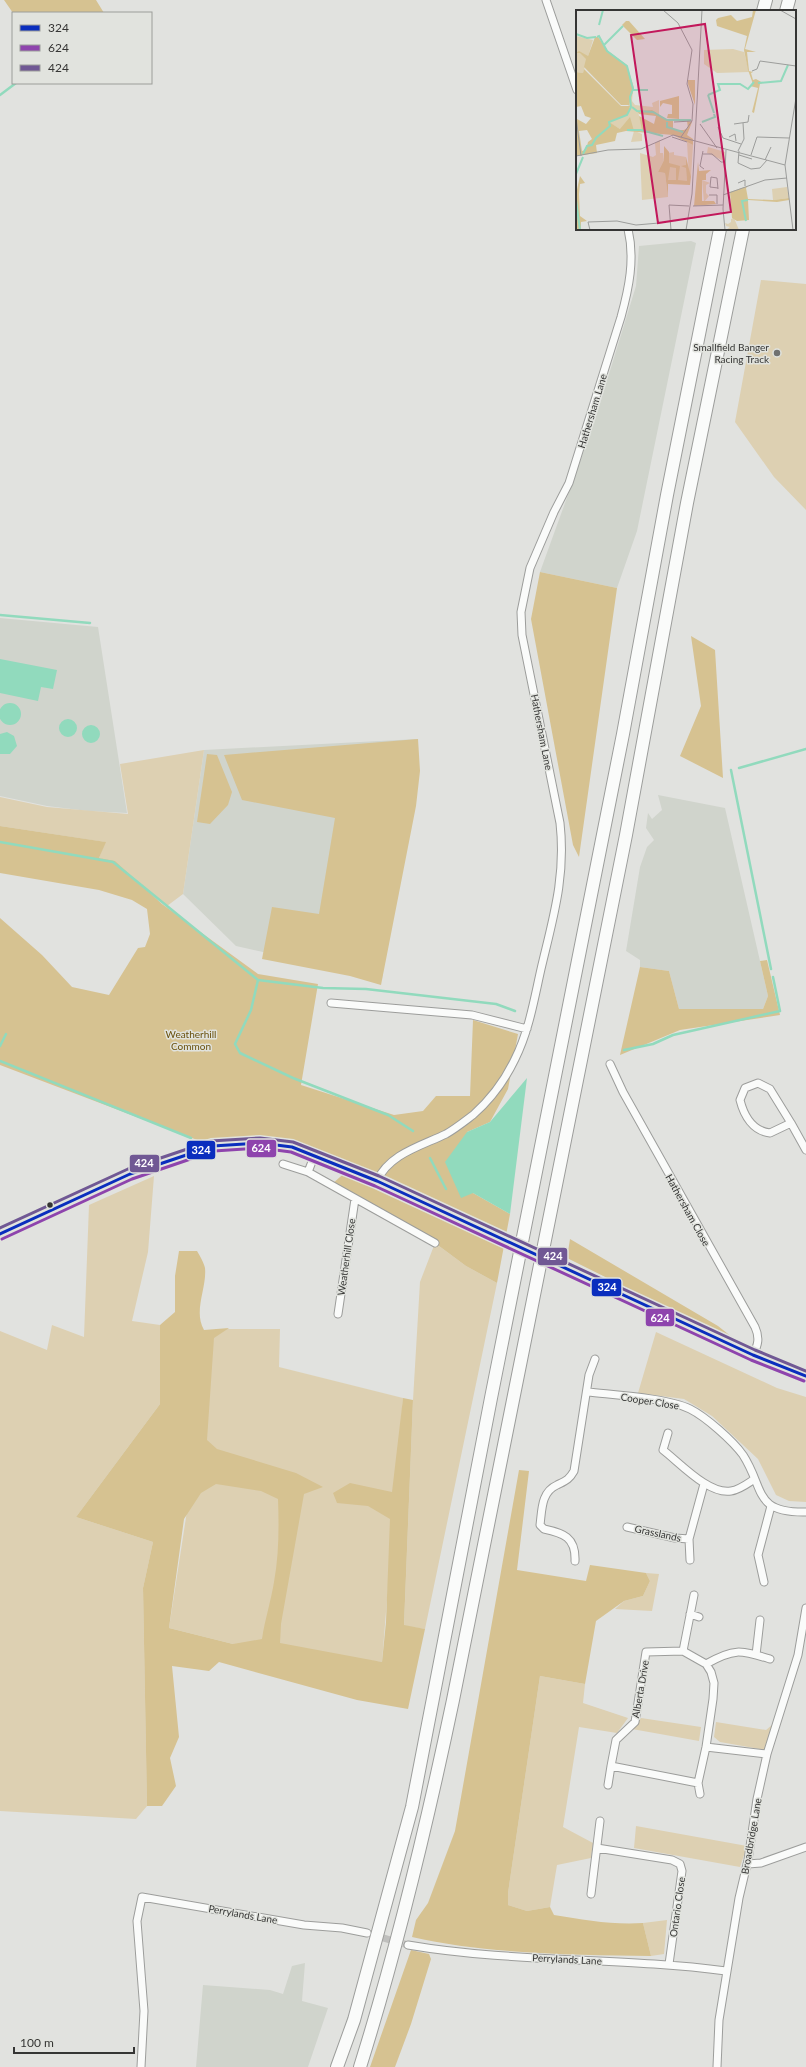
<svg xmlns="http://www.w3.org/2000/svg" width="806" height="2067" viewBox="0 0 806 2067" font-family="Lato,sans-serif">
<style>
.built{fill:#d0d4cc}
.green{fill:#ddd0b2}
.forest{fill:#d6c291;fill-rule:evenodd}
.water{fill:#91dabd}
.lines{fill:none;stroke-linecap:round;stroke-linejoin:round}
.stream{stroke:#91dabd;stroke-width:2.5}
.street-tunnel{stroke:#bfbfbd;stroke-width:7;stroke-dasharray:7 3.5;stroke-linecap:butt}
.street-casing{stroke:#9c9d9b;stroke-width:9}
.secondary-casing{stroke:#9c9d9b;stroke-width:11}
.highway-casing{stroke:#9c9d9b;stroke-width:14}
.street{stroke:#fafbfa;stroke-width:7}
.secondary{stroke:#fafbfa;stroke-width:9}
.highway{stroke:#fafbfa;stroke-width:12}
.secondary-bridge-casing{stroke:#9c9d9b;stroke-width:11;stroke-linecap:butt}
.secondary-bridge{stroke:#fafbfa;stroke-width:9}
.bus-1-casing{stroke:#e1e3de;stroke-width:6}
.bus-2-casing{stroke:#e1e3de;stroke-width:6}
.bus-3-casing{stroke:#e1e3de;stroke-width:6}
.bus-1{stroke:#0a2ebe;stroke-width:3}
.bus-2{stroke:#8e44ad;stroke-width:3}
.bus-3{stroke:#705894;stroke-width:3}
.poi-dot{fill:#717270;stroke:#e1e3de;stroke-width:1.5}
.bus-dot{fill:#353534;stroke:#e1e3de;stroke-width:1.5}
.labels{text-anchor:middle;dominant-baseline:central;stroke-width:3;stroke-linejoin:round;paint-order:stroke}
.poi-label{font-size:10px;fill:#353534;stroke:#e1e3de;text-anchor:end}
.street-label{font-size:10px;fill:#353534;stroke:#e1e3de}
.park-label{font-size:10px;fill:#69500c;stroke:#e1e3de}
.inset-river{fill:none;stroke:#91dabd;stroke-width:2}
.inset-road{fill:none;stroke:#9c9d9b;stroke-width:1}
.view{fill:#c2185b;fill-opacity:0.15;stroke:#c2185b;stroke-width:2}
.inset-edge{fill:none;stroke:#353534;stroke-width:2}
.line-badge{stroke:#e1e3de;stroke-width:1.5}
.badge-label{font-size:11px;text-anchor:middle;font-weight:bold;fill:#fff}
</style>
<rect width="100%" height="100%" fill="#e1e2df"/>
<path class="built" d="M691,241L696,243L637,531L617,588L540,572L594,423L636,286L639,246Z
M0,618L98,627L127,813L88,811L47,806L0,796Z
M418,739L382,979L236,946L183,894L204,750Z
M658,795L725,808L768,996L763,1009H679L669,971L640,967V960L626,951L640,867L647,847L654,840L646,828L648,813L652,819L662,810Z
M305,1963L302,2001L328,2008L308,2067H196L203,1985L270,1990L283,1994L292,1966Z"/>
<path class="green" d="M761,280L806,284V510L774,477L735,422Z
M204,750L183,894L167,906L113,862L99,858L105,842L0,826V797L47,807L128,814L120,764Z
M154,1176L148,1252L132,1321L160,1325V1404L76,1517L153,1542L143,1588L147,1806L136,1819L0,1811V1331L47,1350L52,1325L84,1337L89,1205Z
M435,1243L466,1266L497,1283L425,1629L404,1626L413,1400L420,1282Z
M215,1329H280L279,1367L403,1398L382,1662L233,1644L169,1628Z
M656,1332L777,1388L806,1397V1502L789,1501L776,1495L758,1459L712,1416L684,1399L638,1393Z
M646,1573L659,1574L652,1611L615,1609L624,1601L643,1596L650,1581Z
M540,1676L585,1684L583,1703L628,1718L617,1733L579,1727L563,1827L593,1843L591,1858L557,1865L550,1907L527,1911L508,1905V1893Z
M641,1718L701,1727L699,1741L632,1729Z
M778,1720L765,1750L720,1742L714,1737L716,1722L766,1730Z
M636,1826L747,1846L740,1867L634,1848Z
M667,1920L664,1954L651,1956L643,1923Z"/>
<path class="forest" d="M4,0H96L104,13H13Z
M540,572L617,588L579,857L573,845L531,619Z
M691,636L715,650L723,778L680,756L701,706Z
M418,739L420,771L416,806L381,985L350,976L262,959L272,907L319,914L335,818L242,800L224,755Z
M207,754L217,755L232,792L228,805L210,824L197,822Z
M0,826L106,842L99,858L115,861L162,904L258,974L318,984L301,1085L394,1115L423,1111L436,1096H470L473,1020L518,1034L508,1089L490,1122L467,1132L473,1193L510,1214L497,1283L466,1266L435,1243L331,1185L349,1169L292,1147L213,1146L0,1065V918L42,955L72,987L109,995L138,948L145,947L150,934L147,909L132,900L99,890L0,873Z
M767,960L780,1015L680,1030L620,1055L640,967L669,971L679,1009H763L768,996L760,961Z
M570,1239L718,1326L742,1345L567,1258Z
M179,1251H197C200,1256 204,1263 205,1268C207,1288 193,1311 204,1330L229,1328L214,1338L207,1440L217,1449L296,1473L323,1487L304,1494L281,1624L280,1643L382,1662L386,1622L390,1519L368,1506L337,1503L333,1493L350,1483L392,1492L403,1398L413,1400L404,1625L425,1629L408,1709L357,1700L219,1662L209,1671L172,1666L179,1737L170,1758L176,1786L162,1806H147L143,1588L153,1542L76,1517L160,1404V1325L175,1312V1276ZM216,1484L261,1491L278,1499C279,1527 279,1555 274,1582C271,1601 265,1619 262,1639L233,1644L169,1628L184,1519L201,1493Z
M519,1470L529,1471L517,1570L586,1581L590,1565L646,1573L650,1581L643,1596L624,1601L596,1621L585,1684L540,1676L508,1893V1905L527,1911L550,1907L554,1915C584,1920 613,1925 643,1923L651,1956C576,1955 485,1954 412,1937L416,1920L428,1903L455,1831Z
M411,1950L429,1954L431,1959L411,2024L395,2067H370Z"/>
<path class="water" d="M0,659L57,670L53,689L41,687L38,701L0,693Z
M-1 714a11 11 0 1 1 22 0a11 11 0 1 1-22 0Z
M59 728a9 9 0 1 1 18 0a9 9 0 1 1-18 0Z
M82 734a9 9 0 1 1 18 0a9 9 0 1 1-18 0Z
M7,732L14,736L17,746L10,754H0V734Z
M527,1078L510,1214L473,1193L461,1198L445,1162L467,1132L490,1122Z"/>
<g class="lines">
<path class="stream" d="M0,95L16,83
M0,615L90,623
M739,768L806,749
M731,770L771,969
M0,842L113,862L258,980L323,988L366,989L496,1004L515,1011
M258,980L251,1010L235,1044L240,1053L293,1078L388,1115L413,1131
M0,1046L6,1034
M624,1050L653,1044L673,1035L780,1011L773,977
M0,1061L191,1138
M430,1158L446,1189"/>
<path class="street-tunnel" d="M373,1935L408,1945"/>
<defs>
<path id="street" d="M546,0L577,90
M331,1003L472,1015L527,1029
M610,1064L623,1092L755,1327C760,1338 758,1345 753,1355
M758,1083L770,1089L791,1123L770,1133C753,1131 744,1116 740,1100L745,1088Z
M791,1123L806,1150
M283,1164L308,1172L435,1243
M308,1172L315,1154
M377,1181C389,1154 421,1146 446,1134C455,1129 465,1121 473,1115C490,1100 505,1080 515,1059C529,1031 534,1000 541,969C553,918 566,877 560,823L522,635L521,612L530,568L554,512L569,483L621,317C629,288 635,259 628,229
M338,1314L355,1199
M588,1392C614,1395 668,1398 690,1409C706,1417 733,1441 743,1455C765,1489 753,1513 806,1512
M668,1433L663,1450C680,1463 709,1495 731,1491C739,1490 747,1484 753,1480
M627,1527L675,1538L689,1539
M690,1560L689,1539L704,1484
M575,1561C576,1537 563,1533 544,1529L540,1525C542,1510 541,1492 557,1485C565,1481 569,1480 574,1471L589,1375L595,1359
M764,1582L758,1555L771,1506
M690,1614L699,1617
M683,1651L694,1595
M756,1655L760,1620
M706,1664C734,1648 740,1650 770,1659
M706,1747L767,1754
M698,1783L611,1766L616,1740L635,1722L646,1652L683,1651L706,1664L711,1672L714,1683L713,1699L706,1747L698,1783L700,1794
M608,1785L611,1766
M597,1848L672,1860L680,1864L682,1871L669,1964
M748,1864L761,1863L806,1847
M591,1894L600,1821
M408,1945C513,1963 621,1957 726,1971
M141,2067L144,2011L137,1921L142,1897L304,1925L342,1928L367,1933
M717,2067L719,2020L739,1898L748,1860L757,1799L767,1754L798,1655L806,1608"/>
<path id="secondary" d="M0,1234L130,1174L213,1146L260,1143L292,1147L315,1154L377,1181L495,1237
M565,1269L753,1355L806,1376"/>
<path id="highway" d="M763,11L766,0
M786,11L789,0
M337,2067L354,2020L412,1807L491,1398L623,734L667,495L720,229
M360,2067C398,1946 427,1824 453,1700L626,835L687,503L743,229"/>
</defs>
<use href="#street" class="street-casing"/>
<use href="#secondary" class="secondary-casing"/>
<use href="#highway" class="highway-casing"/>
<use href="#street" class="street"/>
<use href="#secondary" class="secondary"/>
<use href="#highway" class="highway"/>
<defs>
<path id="secondary-bridge" d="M495,1237L565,1269"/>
</defs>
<use href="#secondary-bridge" class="secondary-bridge-casing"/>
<use href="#secondary-bridge" class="secondary-bridge"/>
<defs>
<path id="bus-1" d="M0,1234L130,1174L213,1146L260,1143L292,1147L377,1181L753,1355L806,1376"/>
<path id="bus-2" d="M2,1239L132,1179L214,1151L260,1148L291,1152L375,1186L751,1360L804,1381"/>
<path id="bus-3" d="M0,1228L128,1169L211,1141L260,1138L293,1142L379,1176L755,1350L806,1371"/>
</defs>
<use href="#bus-1" class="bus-1-casing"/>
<use href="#bus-2" class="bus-2-casing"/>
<use href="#bus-3" class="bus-3-casing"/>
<use href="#bus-1" class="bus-1"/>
<use href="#bus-2" class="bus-2"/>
<use href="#bus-3" class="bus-3"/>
</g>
<circle class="poi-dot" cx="777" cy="353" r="4"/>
<circle class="bus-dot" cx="50" cy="1205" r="3.5"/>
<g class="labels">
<g class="poi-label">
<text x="769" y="347">Smallfield Banger<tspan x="769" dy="12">Racing Track</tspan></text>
</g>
<g class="street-label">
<text transform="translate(592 411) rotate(-73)">Hathersham Lane</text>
<text transform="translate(542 732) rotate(79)">Hathersham Lane</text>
<text transform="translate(688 1210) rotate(61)">Hathersham Close</text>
<text transform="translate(346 1257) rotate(-82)">Weatherhill Close</text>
<text transform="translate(650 1401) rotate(9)">Cooper Close</text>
<text transform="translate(658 1533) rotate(12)">Grasslands</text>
<text transform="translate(640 1689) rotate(-80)">Alberta Drive</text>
<text transform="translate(751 1836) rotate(-80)">Broadbridge Lane</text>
<text transform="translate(677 1907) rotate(-82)">Ontario Close</text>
<text transform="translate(243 1914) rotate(10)">Perrylands Lane</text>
<text transform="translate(567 1959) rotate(3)">Perrylands Lane</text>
</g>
<g class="park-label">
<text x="191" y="1034">Weatherhill<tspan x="191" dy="12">Common</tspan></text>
</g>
</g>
<g transform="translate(576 10)">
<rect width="220" height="220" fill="#e1e2df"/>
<path d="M0,26L17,30L7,63L0,62ZM157,39L168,42L173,62L141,63L128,54V40ZM57,80L56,91L59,95L77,97L76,93L83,90V104L62,102L67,120L59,121L66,124V131L55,132L58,121L44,119L32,112L51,100ZM84,130V143H87L88,150L82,162L89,163L92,187L66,190L64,143L77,147L80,145L79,133ZM111,132L117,135L115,167H113ZM132,137L149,142L148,151L131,143ZM98,142V145L110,147L111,171H92V143ZM126,170L134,173L130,175V183L133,186L128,192ZM211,177L213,188L197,190L196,179ZM158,208L163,220H150L154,217L150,216L149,213L152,214L155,212V209Z" fill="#ddd0b2"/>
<path d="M177,0H180L169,39L180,42H171L173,61L177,62L175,63L177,70L180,69L187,73L184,74L178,103L176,102L182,78L174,76L177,74L172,60L168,40L171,26L141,16L140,10L142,8L155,5L161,11L176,7ZM50,11H53L69,29L61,30L46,15ZM19,27H22L32,41L51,55L58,78L53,95H45L8,57L10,49L4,43H0L3,41L12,46ZM8,59L45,96H54L51,105L33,112L44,119L54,107L58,121L66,120L63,106L78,114L80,106L63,104L61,101L76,100L91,110H97V120H108L112,118L111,111L116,112L111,125L117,129V135L97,125L50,121L41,123L39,131L20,135L21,143L0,146L1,109L10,114L15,108L9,106L5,96L0,97V62L7,63ZM11,120L16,129L12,132L10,140L6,141L3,121ZM112,70H119V95L112,74ZM103,86V109L91,108L92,104H96V95L87,93L84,97V91ZM88,136L93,142V153L104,156L102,170L111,171L110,158L105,156L110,155V147L115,167L114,175L92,174V187L89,163L82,162L88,150ZM94,157L100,158V170H92ZM122,152L123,161L135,160L130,164V170H126V191H138L140,194L118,196ZM4,166L9,173L4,174L3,184L4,206L11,211L5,212V220H0V184ZM172,176L170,178L172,189L197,190L213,188V190L201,192L172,190L173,210L161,211L156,208L154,182Z" fill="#d6c291" fill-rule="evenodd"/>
<path class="inset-river" d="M23,15L27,0M0,24L11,28L20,27M21,27L23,26L31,41L51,56L57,79L54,87L55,97M28,35L47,16M182,73L205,71L212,55M57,80H72M132,85L144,80L142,74H164L172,79L178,72M132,85L138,103M56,97L61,101L77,102L91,110H115M91,112V117L107,122M126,112L139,107L138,104M51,120H65L87,126M7,144L11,136L16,135L20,128L34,116L33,112L51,105L55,97M0,164L7,147M0,190L4,220M170,211L166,191L172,190"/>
<path class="inset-road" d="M87,0L102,13L116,40L111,74L117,94L116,111L105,127M204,0L220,9M176,61L181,59L184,51L220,56M0,107L5,146M98,112L116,111M124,114L141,138M158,114L172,112L173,105M142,117L147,128L165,134M96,127L111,132M153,127L159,124L160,131M181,127L213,128M127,141L124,156L128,159M162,141L168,129L167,113M163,141L162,153L175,159L184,158L191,150M127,144H136L145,152H149M163,145L176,149M175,145L181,127M0,146L32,140L65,139L97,125L209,155M189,150L195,137M162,173L169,170V176M142,178L134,177L135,167L141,168L142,179M133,185H141V194M147,185L189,170L211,168M117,196L147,195M14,220L12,212L41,211L60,215L83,213M95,220L93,195L113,196M110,220L116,184L126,0M149,220L147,199L150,140M217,220L209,155L220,88"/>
<path class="view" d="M129,14L155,202L82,213L55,25Z"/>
<rect width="220" height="220" class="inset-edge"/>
</g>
<g class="line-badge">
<rect x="246" y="1139" width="31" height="19" rx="4" fill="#8e44ad"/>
<rect x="186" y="1140" width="30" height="20" rx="4" fill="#0a2ebe"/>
<rect x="129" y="1154" width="31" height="19" rx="4" fill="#705894"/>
<rect x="537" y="1247" width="31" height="19" rx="4" fill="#705894"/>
<rect x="591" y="1278" width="31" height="19" rx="4" fill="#0a2ebe"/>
<rect x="645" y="1308" width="30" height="19" rx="4" fill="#8e44ad"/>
</g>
<g class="badge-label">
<text x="261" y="1152">624</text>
<text x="201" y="1154">324</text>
<text x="144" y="1167">424</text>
<text x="553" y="1260">424</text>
<text x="607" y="1291">324</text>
<text x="660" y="1322">624</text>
</g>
<rect x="12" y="12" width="140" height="72" fill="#e1e3de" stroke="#9c9d9a"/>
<rect x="20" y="25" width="20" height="6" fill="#0a2ebe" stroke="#9c9d9a"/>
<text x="48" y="32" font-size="12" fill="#353534">324</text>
<rect x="20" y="45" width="20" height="6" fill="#8e44ad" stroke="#9c9d9a"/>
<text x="48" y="52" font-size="12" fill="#353534">624</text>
<rect x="20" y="65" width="20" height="6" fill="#705894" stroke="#9c9d9a"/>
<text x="48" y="72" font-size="12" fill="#353534">424</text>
<path d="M14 2047v6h120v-6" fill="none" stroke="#353534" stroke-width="2"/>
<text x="20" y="2047" font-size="12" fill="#353534" stroke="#e1e3de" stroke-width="3" paint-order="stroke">100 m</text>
</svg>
